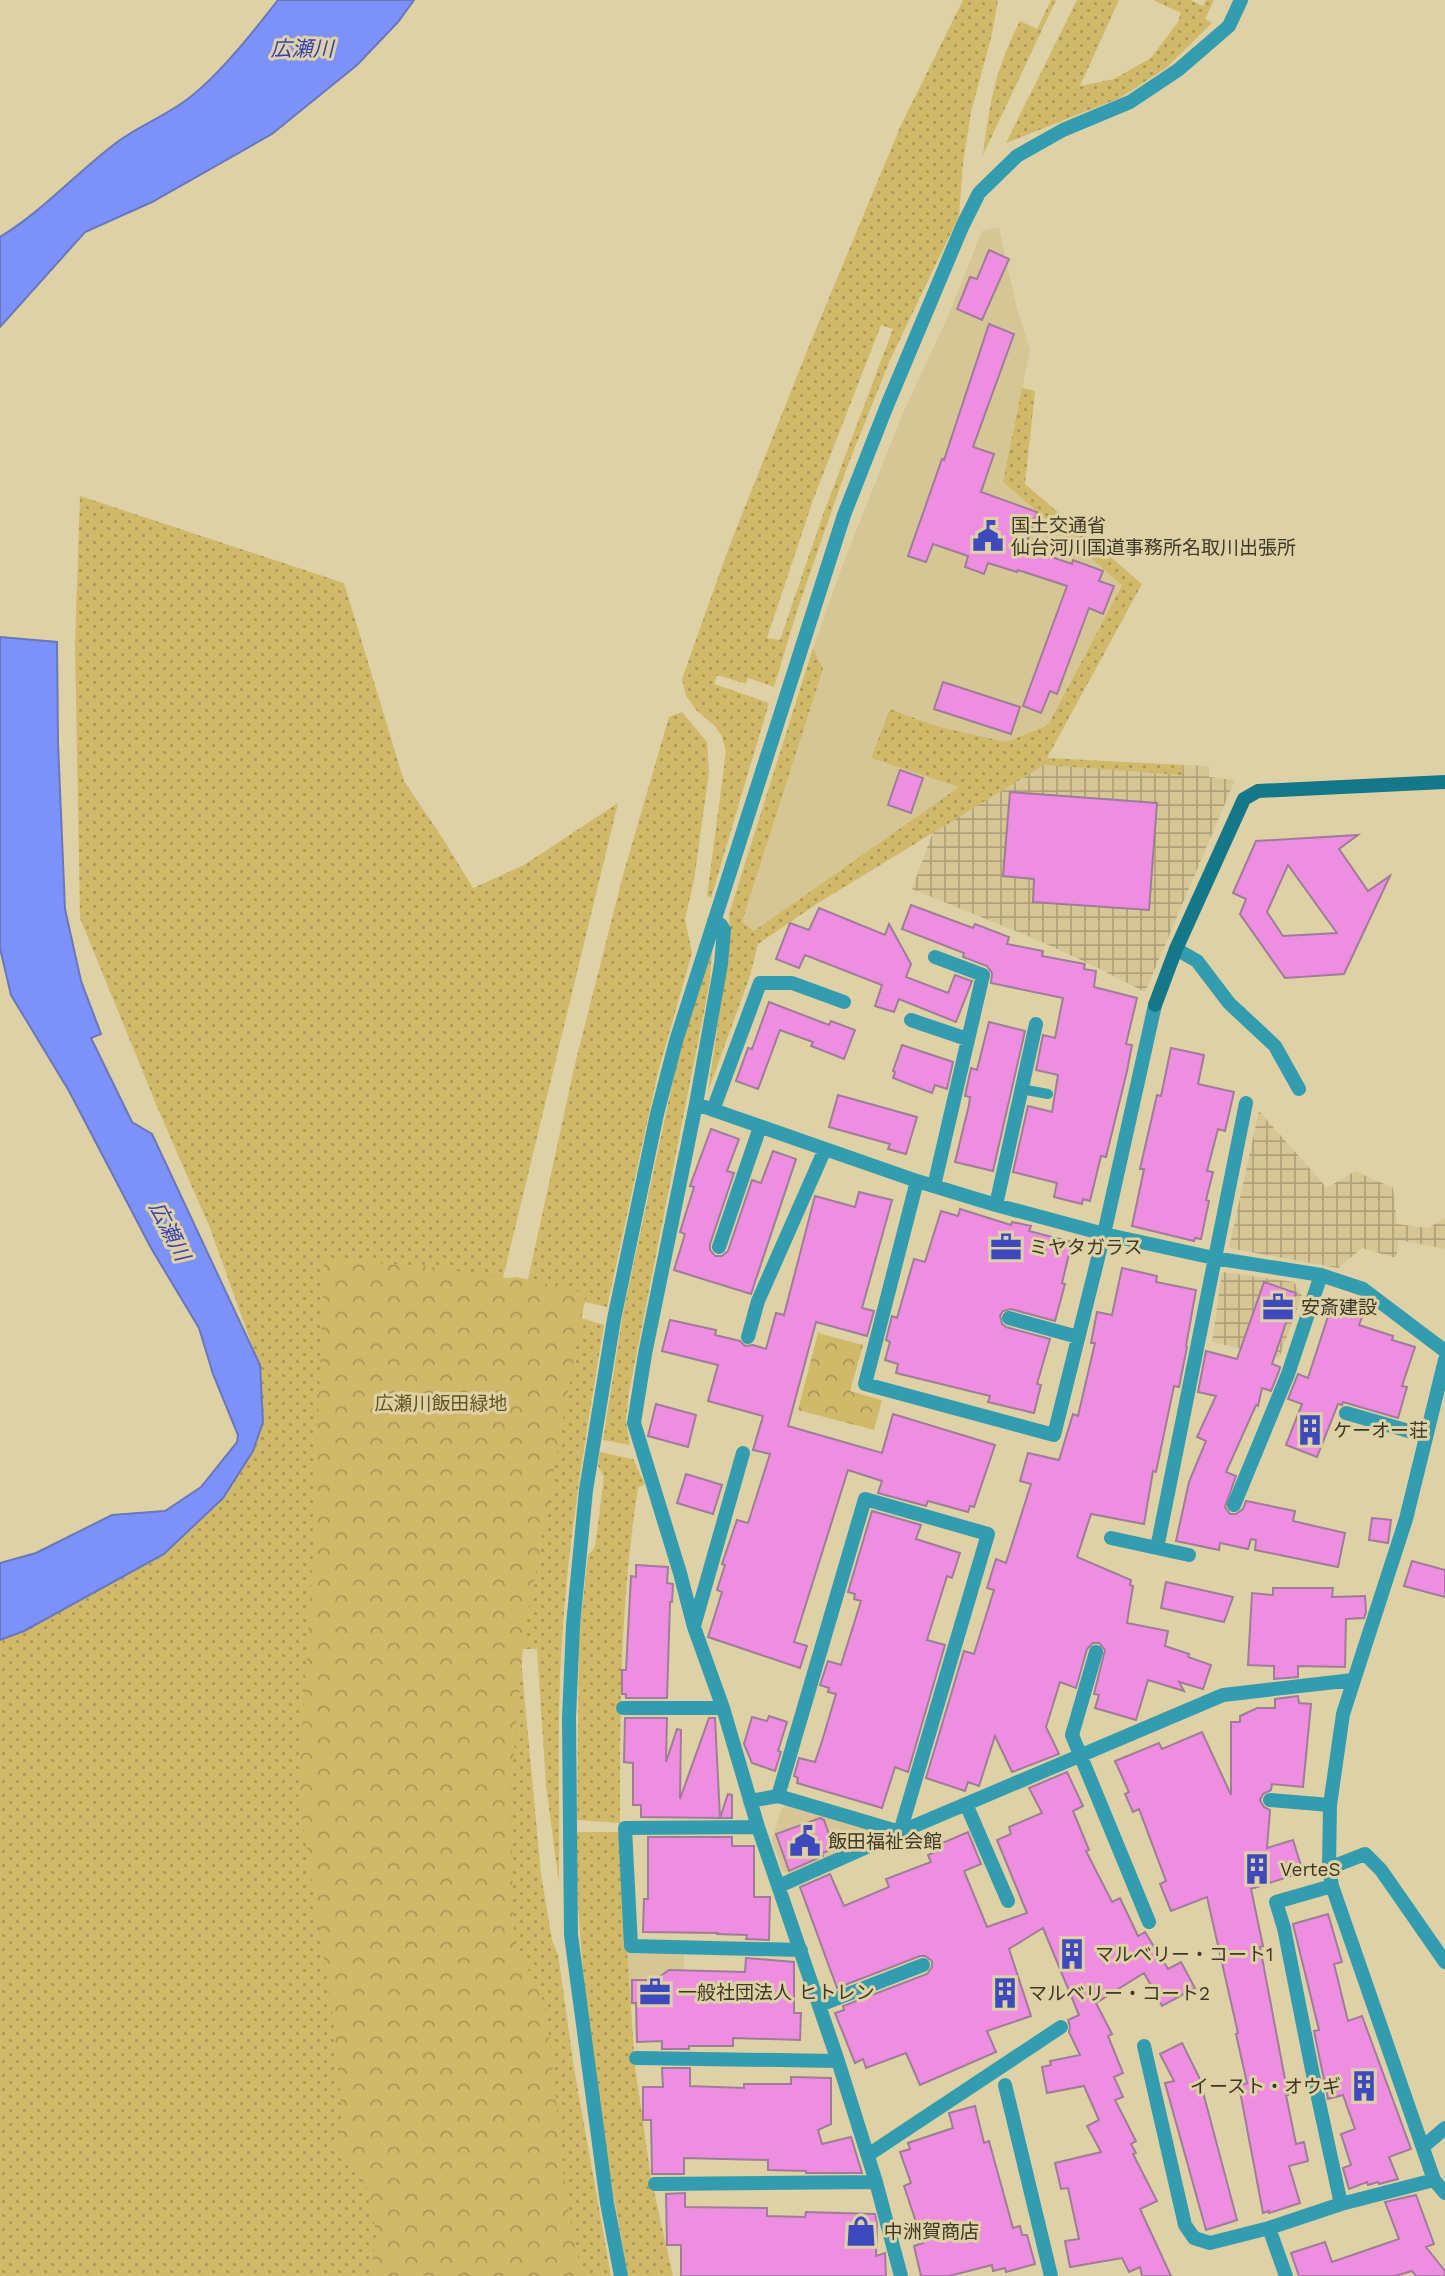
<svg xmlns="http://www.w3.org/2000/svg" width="1445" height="2276" viewBox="0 0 1445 2276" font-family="'Work Sans','Noto Sans JP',sans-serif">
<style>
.built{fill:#d6c695}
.industrial{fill:url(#industrial-grid)}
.grass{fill:url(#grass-dots);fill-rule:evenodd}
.park{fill:url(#park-crowns)}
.water{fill:#7c92fa;stroke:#6977bb;stroke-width:2}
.building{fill:#ee8ee0;stroke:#9f7c98;stroke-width:2;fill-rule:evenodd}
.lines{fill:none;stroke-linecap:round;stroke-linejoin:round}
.lane{stroke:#349caf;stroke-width:10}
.street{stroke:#349caf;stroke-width:14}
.secondary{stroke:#157889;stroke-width:14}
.labels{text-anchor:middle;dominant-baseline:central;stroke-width:6;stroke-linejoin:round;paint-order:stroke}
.poi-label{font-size:19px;fill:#3e3827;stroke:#ded1a6;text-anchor:start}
.park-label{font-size:19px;fill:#645420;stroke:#ded1a6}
.water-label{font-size:21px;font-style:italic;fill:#3741b8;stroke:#ded1a6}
</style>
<defs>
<pattern id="industrial-grid" width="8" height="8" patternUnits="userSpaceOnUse" patternTransform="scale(1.75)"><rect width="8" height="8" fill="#d6c695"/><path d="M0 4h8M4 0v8" fill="none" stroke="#afa27a"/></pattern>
<pattern id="grass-dots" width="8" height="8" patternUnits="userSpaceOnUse" patternTransform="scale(1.75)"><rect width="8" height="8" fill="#d1b96a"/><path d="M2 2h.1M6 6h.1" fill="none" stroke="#ab9757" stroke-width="1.8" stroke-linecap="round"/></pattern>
<pattern id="park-crowns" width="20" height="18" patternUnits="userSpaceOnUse" patternTransform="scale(1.75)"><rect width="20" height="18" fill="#d1b96a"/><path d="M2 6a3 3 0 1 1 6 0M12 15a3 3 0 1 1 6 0" fill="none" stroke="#ab9757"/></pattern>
</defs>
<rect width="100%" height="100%" fill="#ded1a6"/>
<path class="built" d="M999,227L1017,309L1030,350L1003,482L1122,584L1048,725L1006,742L936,726L890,709L871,758L960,786L754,932L742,922L823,669L813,648L843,564L903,413L950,312L982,231Z
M789,1806L873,1831L872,1837L789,1874L783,1871L772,1840L782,1808Z
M626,1952L684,1953L685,2007L629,2006Z"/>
<path class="industrial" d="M1044,765L1181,775L1183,765L1209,766V777L1235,780L1145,992L1094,966L1033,938L912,889L933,832Z
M1259,1111L1327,1188L1355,1171L1393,1188L1397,1224L1428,1228L1445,1218V1249L1399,1240L1396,1258L1362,1248L1338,1268L1229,1248Z
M1222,1272L1294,1282L1302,1296L1279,1358L1212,1342Z"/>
<path class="grass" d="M963,0H998L992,34L971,112L963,163L959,216L890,360L847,467L798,608L774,687L748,678L746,684L717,675L714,684L769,703L711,898L707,896L726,752L722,736L715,726L697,711L686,696L682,679L729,547L809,346L901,125ZM881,325L893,329L824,512L780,640L767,638L813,500Z
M1051,0H1056L983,155C990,101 995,70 1020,21L1037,29Z
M1077,0H1119L1080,86L1114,79L1151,58L1178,22L1181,13L1153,0H1190L1203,6L1206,0H1214L1205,19L1212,23L1166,68L1120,98L1006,143Z
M1022,388L1035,391L1025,484L1142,584L1047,758L1183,765L1182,775L1044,765L818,903L758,944L750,976L708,1091L730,939L729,914L813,648L823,669L742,922L754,931L959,787L871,758L890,709L936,726L1006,742L1048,725L1122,585L1003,482Z
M80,496L344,583L404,781L445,842L473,888L524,865L618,803L503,1278L459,1491L410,2276H0V1640L24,1631L164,1554L263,1422L259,1365L210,1228L158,1109L80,918L75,644Z
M682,712L707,742L709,772L694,881L685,919L692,953L658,1072L607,1307L585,1302L581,1318L604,1325C586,1434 567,1544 561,1656C557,1731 560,1808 559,1884L546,1785L537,1649H520L541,1874L552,1940L558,1954L574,2068L611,2276H498L522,1307L575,1064L623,875L669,717Z
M713,942L709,986L629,1392L626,1420L630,1445L603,1440L623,1313L680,1048Z
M600,1452L633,1459L645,1484L638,1488C620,1601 620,1710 620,1823L577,1820L579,1636L588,1555L595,1547L604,1477L598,1466Z
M576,1832H619L635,2066L651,2178L673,2276H628C601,2129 577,1981 576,1832Z"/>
<path class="park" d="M324,1259L430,1267L503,1278L517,1277L586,1293L524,1637L510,1798L514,1940L546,2007L567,2204L582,2276H370L376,2236L370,2194L355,2166L339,2154L334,2144L343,2121L333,2018L298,1794L313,1554Z
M818,1333L863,1345L850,1391L882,1400L874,1430L798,1410Z"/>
<path class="water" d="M278,0H414L398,22L357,65L272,134L152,202L85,232L0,327V237C43,211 76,173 116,143C138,126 166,116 189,98C220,74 254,31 278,0Z
M0,637L57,642L58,743L65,909L81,981L101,1034L91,1038L132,1122L152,1134L260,1365L263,1422L253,1451L223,1498L164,1554L24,1631L0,1640V1563L36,1553L112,1515L165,1511L201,1487L237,1442L238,1435L213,1374L199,1328L151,1248L69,1091L11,995L0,948Z"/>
<path class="building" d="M989,250L1009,259L982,320L957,309L970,277L977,279Z
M989,324L1014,334L973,447L994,454L981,492L1037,512L1025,548L1072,564L1073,560L1103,571L1099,581L1114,586L1103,614L1089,608L1057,694L1050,691L1041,713L1023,706L1067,586L1018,570L1017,572L988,563L984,574L965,567L968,556L933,544L926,562L908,556L942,459L944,460Z
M943,682L1020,707L1011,734L934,709Z
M900,770L923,778L911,813L888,805Z
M1010,792L1157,803L1149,910L1033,902L1034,879L1003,876Z
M1358,835L1339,849L1368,891L1390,876L1344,974L1285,978L1240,914L1246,899L1233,893L1256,841ZM1288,865L1337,933L1283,936L1267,912Z
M911,905L973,928L975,924L1009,937L1007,944L1043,951L1042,956L1085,964L1084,969L1096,971L1094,987L1137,998L1126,1044L1132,1045L1127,1071L1106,1157L1101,1156L1090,1201L1083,1199L1082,1204L1054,1197L1057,1183L1013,1172L1028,1106L1052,1112L1058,1075L1036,1070L1043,1035L1055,1038L1063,998L991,983L992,973L987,966L963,957L964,953L902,929Z
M819,908L885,935L889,924L911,964L906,977L948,993L955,975L972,981L956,1022L899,999L894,1012L875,1006L882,985L805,955L799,968L776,959L790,923L809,930Z
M769,1002L829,1025L831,1021L855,1030L844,1059L811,1046L813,1042L780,1030L758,1089L736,1081L748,1048L752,1049Z
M989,1022L1025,1031L993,1171L955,1162L969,1105L970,1097L965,1096L971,1068L977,1070Z
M902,1045L953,1062L947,1089L935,1085L932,1093L893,1078L895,1072L893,1071Z
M1171,1048L1204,1055L1198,1084L1234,1092L1225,1131L1218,1129L1207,1171L1213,1172L1206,1200L1209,1201L1201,1239L1195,1238L1194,1241L1132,1226L1144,1169H1140L1157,1095L1161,1096Z
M838,1095L917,1117L906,1154L888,1149L890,1144L829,1127Z
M711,1129L739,1139L727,1171L734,1173L710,1244V1250L715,1256H722L728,1251L752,1180L761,1183L773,1151L796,1159L751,1294L674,1270L685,1234L680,1232L694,1187L690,1186Z
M859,1192L892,1200L862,1308L874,1311L867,1336L816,1322L788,1426L882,1453L893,1414L995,1445L974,1507L970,1506L968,1512L928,1501L926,1506L878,1493L882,1481L848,1470L794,1642L807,1646L800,1668L708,1637L722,1592L717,1590L725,1565L722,1564L737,1520L748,1523L770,1454L753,1450L763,1416L708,1401L718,1365L662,1351L670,1320L716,1330L715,1335L740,1341L745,1346L753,1345L766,1349L776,1313L784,1315L815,1196L855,1207Z
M960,1209L1011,1225L1012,1222L1031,1226L1029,1231L1072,1242L1062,1283L1065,1284L1055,1321L1011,1309L1003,1311L1000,1316L1002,1324L1006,1327L1050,1339L1037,1384L1041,1385L1034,1413L988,1402L990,1396L896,1373L898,1364L885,1360L890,1342L886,1340L892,1316L897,1318L914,1259L925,1262L941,1211L958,1216Z
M1122,1268L1157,1276L1156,1282L1196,1290L1186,1346L1187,1347L1179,1387L1174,1386L1156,1472L1153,1471L1144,1524L1091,1514L1077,1557L1131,1580L1130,1585L1133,1586L1127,1623L1168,1631L1165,1646L1189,1654L1188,1657L1211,1665L1203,1689L1179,1682L1184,1691L1148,1680L1136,1720L1095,1708L1099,1695L1094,1694L1105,1650L1099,1643H1093L1087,1649L1076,1688L1060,1682L1046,1727L1059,1754L1012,1772L995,1736L979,1786L968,1782L965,1791L926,1778L964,1651L974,1654L994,1590L987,1588L996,1559L1006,1563L1031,1484L1020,1481L1028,1453L1059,1460L1073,1414L1078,1416L1095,1343H1091L1097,1312L1112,1315Z
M1264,1282L1296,1293L1272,1364L1280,1367L1279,1371L1271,1391L1262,1388L1258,1406L1256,1405L1226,1472L1236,1476L1225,1507L1230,1514H1236L1243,1509L1246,1501L1295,1511L1293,1521L1345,1533L1338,1567L1255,1550L1256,1540L1251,1539L1248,1549L1220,1543L1219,1550L1176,1541L1189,1482L1206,1441L1197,1437L1216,1396L1198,1392L1206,1351L1237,1359Z
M1331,1307L1362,1317L1359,1325L1393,1336L1392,1340L1415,1347L1402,1386L1407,1387L1398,1418L1343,1402L1342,1405L1338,1404L1317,1457L1286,1445L1302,1404L1288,1399L1298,1374L1308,1378Z
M656,1404L696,1415L688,1447L648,1436Z
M686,1474L722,1485L713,1514L677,1503Z
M872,1511L921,1525L916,1539L960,1553L952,1578L947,1576L927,1640L945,1645L908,1772L895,1767L882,1808L797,1783L798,1778L794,1776L799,1758L815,1762L823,1738L836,1694L828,1692L829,1688L820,1685L828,1661L841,1665L861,1601L854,1599L855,1594L848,1592Z
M1372,1518L1391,1520L1388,1543L1369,1540Z
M1412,1561L1445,1570V1597L1404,1586Z
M636,1565L668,1567L667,1583L673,1584L672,1602H670L667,1698H626V1694H622V1670H626L631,1576L636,1577Z
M1166,1582L1233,1597L1224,1622L1161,1608Z
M1273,1588H1333L1332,1597L1365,1596L1366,1612L1364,1618L1346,1619L1345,1667L1298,1666V1677L1274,1679V1666L1248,1665L1252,1593L1273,1595Z
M1298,1696L1299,1703L1311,1704L1303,1787L1272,1784L1271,1790L1263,1794L1260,1800L1264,1807L1270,1810L1267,1848L1293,1840L1303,1872L1251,1889L1263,1946L1260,1947L1288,2095H1286L1296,2144L1304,2142L1308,2161L1289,2166L1300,2203L1269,2213V2211L1263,2213L1239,2086L1247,2083L1236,2034L1238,2033L1207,1897L1171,1911L1160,1884L1166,1881L1139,1809L1133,1812L1125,1794L1129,1792L1115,1761L1159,1743L1162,1749L1202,1732L1231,1795V1722H1240V1716L1257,1708H1275V1699Z
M769,1716L787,1722L778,1751L781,1752L775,1771L752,1763L744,1744L752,1717L767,1721Z
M625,1718H667L666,1762L677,1729L681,1730L680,1799L709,1718H715L720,1818L641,1817V1805H633V1763L624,1762Z
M1067,1772L1083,1806L1073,1811L1089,1850L1086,1851L1112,1902L1120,1898L1138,1936L1145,1932L1168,1969L1181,1962L1195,1988L1162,2006L1144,1973L1096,2003L1112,2034L1108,2036L1123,2073L1114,2077L1123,2097L1115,2100L1136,2141L1131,2144L1136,2153L1133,2154L1157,2201L1140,2209L1171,2276H1142L1140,2267L1129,2272L1122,2258L1070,2267L1065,2241L1079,2239L1068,2188L1061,2189L1055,2163L1101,2152L1087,2126L1099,2120L1084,2086L1047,2093L1042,2067L1051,2065L1050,2061L1080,2055L1069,2032L1070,2026L1068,2020L1079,2015L1043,1928L1009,1949L1031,2016L987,2031L996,2052L920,2085L906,2053L866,2068L863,2059L855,2063L835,2013L844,2010L843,2006L927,1974L932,1967V1961L925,1956H920L837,1988L800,1887L830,1874L844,1906L889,1887L886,1879L931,1862L928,1855L942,1849L940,1844L968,1832L981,1864L964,1871L987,1927L1027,1913L997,1840L1011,1834L1009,1827L1042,1813L1029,1788Z
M728,1794L732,1795V1818H720Z
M820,1818L824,1820L834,1849L822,1853L823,1856L789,1871L776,1834Z
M648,1837H732V1846H754V1897H770L769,1940L746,1939L747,1935L716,1934L719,1933L643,1932L644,1899H648Z
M1328,1914L1342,1962L1334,1964L1348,2021L1362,2016L1411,2149L1389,2157L1398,2179L1379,2184L1378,2182L1368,2185L1367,2182L1349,2189L1343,2168L1351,2165L1341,2134L1355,2129L1343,2095L1328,2099L1314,2031L1319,2030L1293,1924Z
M746,1958L794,1962V2013H801L800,2040L733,2038V2046H689V2049H662V2041L637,2042L636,2003H632V1980H655L669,1970L745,1972Z
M1182,2043L1199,2077L1237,2220L1206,2230L1165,2083L1174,2081L1160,2054Z
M662,2068H690V2086L744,2088V2084H791V2077L831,2078V2124L818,2130L822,2144L851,2137L862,2173H806V2171L768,2170V2160L684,2158V2174H652L651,2120H643V2087H663Z
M975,2106L984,2143L989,2141L1013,2228L1020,2226L1022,2235H1027L1035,2264L1006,2272L1005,2268L993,2271L992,2265L949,2276H921L914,2246L923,2243L904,2186L911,2183L900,2152L910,2149L908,2143L953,2128L949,2113Z
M685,2193V2207L767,2208V2216L805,2217L806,2212L875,2214L877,2224L876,2256L885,2253L886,2276H681V2245H667L666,2194Z
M1416,2195L1434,2244L1426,2247L1445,2271V2276H1416L1412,2271L1395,2276H1299L1291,2253L1325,2242L1332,2262L1399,2239L1385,2202Z"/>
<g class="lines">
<path class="lane" d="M1021,1089L1048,1094"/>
<path class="street" d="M1176,949L1197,961L1229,1003L1275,1046L1299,1089
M911,1020L967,1039
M696,1104L721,964L724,930L721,925L714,921
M713,1110L760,983H792L844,1002
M917,1181L865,1384L1054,1435L1104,1234L1155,1005
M934,1186L983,975L935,957
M996,1205L1036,1024
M719,1247L760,1127
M1009,1318L1078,1337
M748,1337L758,1301L825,1149
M1445,1360L1406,1519L1343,1714L1330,1805L1329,1868L1332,1886L1434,2180L1445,2193
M1346,1413L1426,1436
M1234,1505L1288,1374L1321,1275
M1111,1538L1189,1555
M1157,1548L1246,1103
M694,1626L743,1453
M1096,1652L1072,1735L1149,1922
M623,1708H723
M778,1796L865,1499L988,1534L900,1832L779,1886
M1270,1800L1330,1805
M750,1801L778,1796L900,1832L1223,1695L1353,1680
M966,1804L1008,1901
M758,1827L625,1828L631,1946L801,1950
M1329,1868L1365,1854L1381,1870L1445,1962
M1332,1886L1276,1902L1284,1928L1312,2070L1341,2204L1434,2180
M820,2005L923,1965
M1144,2046L1185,2225L1194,2238L1210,2243L1269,2228L1341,2204
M636,2058L838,2061
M1005,2085L1051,2276
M1423,2147L1445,2128
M868,2155L1061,2027
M655,2184L876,2182
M1269,2228L1286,2276
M621,2276L607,2203L571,1935L569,1718L573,1625L586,1490L614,1319L657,1114L676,1041L844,515L886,408L962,227L979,193L1017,156L1063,130L1130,102L1178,70L1229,26L1241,0
M901,2276L876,2182L838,2061L758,1827L723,1708L694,1627L680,1573L634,1423L645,1354L696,1104L917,1181L996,1205L1104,1234L1214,1258L1321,1275L1363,1289L1445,1351"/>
<path class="secondary" d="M1155,1005L1176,949L1244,799L1258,791L1445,782"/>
</g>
<defs>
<symbol id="civic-bare" viewBox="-9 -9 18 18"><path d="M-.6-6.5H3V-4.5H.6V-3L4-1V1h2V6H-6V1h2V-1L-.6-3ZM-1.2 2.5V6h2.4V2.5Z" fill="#3d49bd" stroke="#ded1a6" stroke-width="2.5" paint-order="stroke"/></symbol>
<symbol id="office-bare" viewBox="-9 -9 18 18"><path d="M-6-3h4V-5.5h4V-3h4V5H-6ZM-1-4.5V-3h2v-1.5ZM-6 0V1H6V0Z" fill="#3d49bd" stroke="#ded1a6" stroke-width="2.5" paint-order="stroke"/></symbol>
<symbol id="building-bare" viewBox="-9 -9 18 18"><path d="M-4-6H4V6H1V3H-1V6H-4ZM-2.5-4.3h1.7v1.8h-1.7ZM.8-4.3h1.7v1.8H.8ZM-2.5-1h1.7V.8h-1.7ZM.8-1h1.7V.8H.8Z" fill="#3d49bd" stroke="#ded1a6" stroke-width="2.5" paint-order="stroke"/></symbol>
<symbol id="shop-bare" viewBox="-9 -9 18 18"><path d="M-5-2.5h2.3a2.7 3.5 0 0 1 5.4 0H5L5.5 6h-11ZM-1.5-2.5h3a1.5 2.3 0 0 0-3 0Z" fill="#3d49bd" stroke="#ded1a6" stroke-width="2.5" paint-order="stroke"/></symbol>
</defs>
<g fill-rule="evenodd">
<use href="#civic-bare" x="966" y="514" width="44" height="44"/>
<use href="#office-bare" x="984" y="1225" width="44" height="44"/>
<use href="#office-bare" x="1256" y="1285" width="44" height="44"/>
<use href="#building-bare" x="1288" y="1408" width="44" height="44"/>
<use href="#civic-bare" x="783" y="1819" width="44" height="44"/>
<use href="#building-bare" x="1235" y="1847" width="44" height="44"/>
<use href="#building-bare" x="1050" y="1932" width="44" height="44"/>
<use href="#office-bare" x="633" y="1970" width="44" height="44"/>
<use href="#building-bare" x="983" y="1971" width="44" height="44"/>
<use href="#building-bare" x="1342" y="2064" width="44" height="44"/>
<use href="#shop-bare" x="839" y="2209" width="44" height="44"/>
</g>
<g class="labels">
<g class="poi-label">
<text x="1011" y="525">国土交通省<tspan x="1011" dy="22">仙台河川国道事務所名取川出張所</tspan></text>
<text x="1029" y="1247">ミヤタガラス</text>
<text x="1301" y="1307">安斎建設</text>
<text x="1333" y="1430">ケーオー荘</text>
<text x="828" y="1841">飯田福祉会館</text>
<text x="1280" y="1869">VerteS</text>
<text x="1095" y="1954">マルベリー・コート1</text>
<text x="678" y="1992">一般社団法人 ヒトレン</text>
<text x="1028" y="1993">マルベリー・コート2</text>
<text x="1341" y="2086" text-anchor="end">イースト・オウギ</text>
<text x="884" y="2231">中洲賀商店</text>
</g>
<g class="park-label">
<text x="441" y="1403">広瀬川飯田緑地</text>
</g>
<g class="water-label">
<text x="302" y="48">広瀬川</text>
<text transform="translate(170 1231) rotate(63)">広瀬川</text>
</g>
</g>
</svg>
